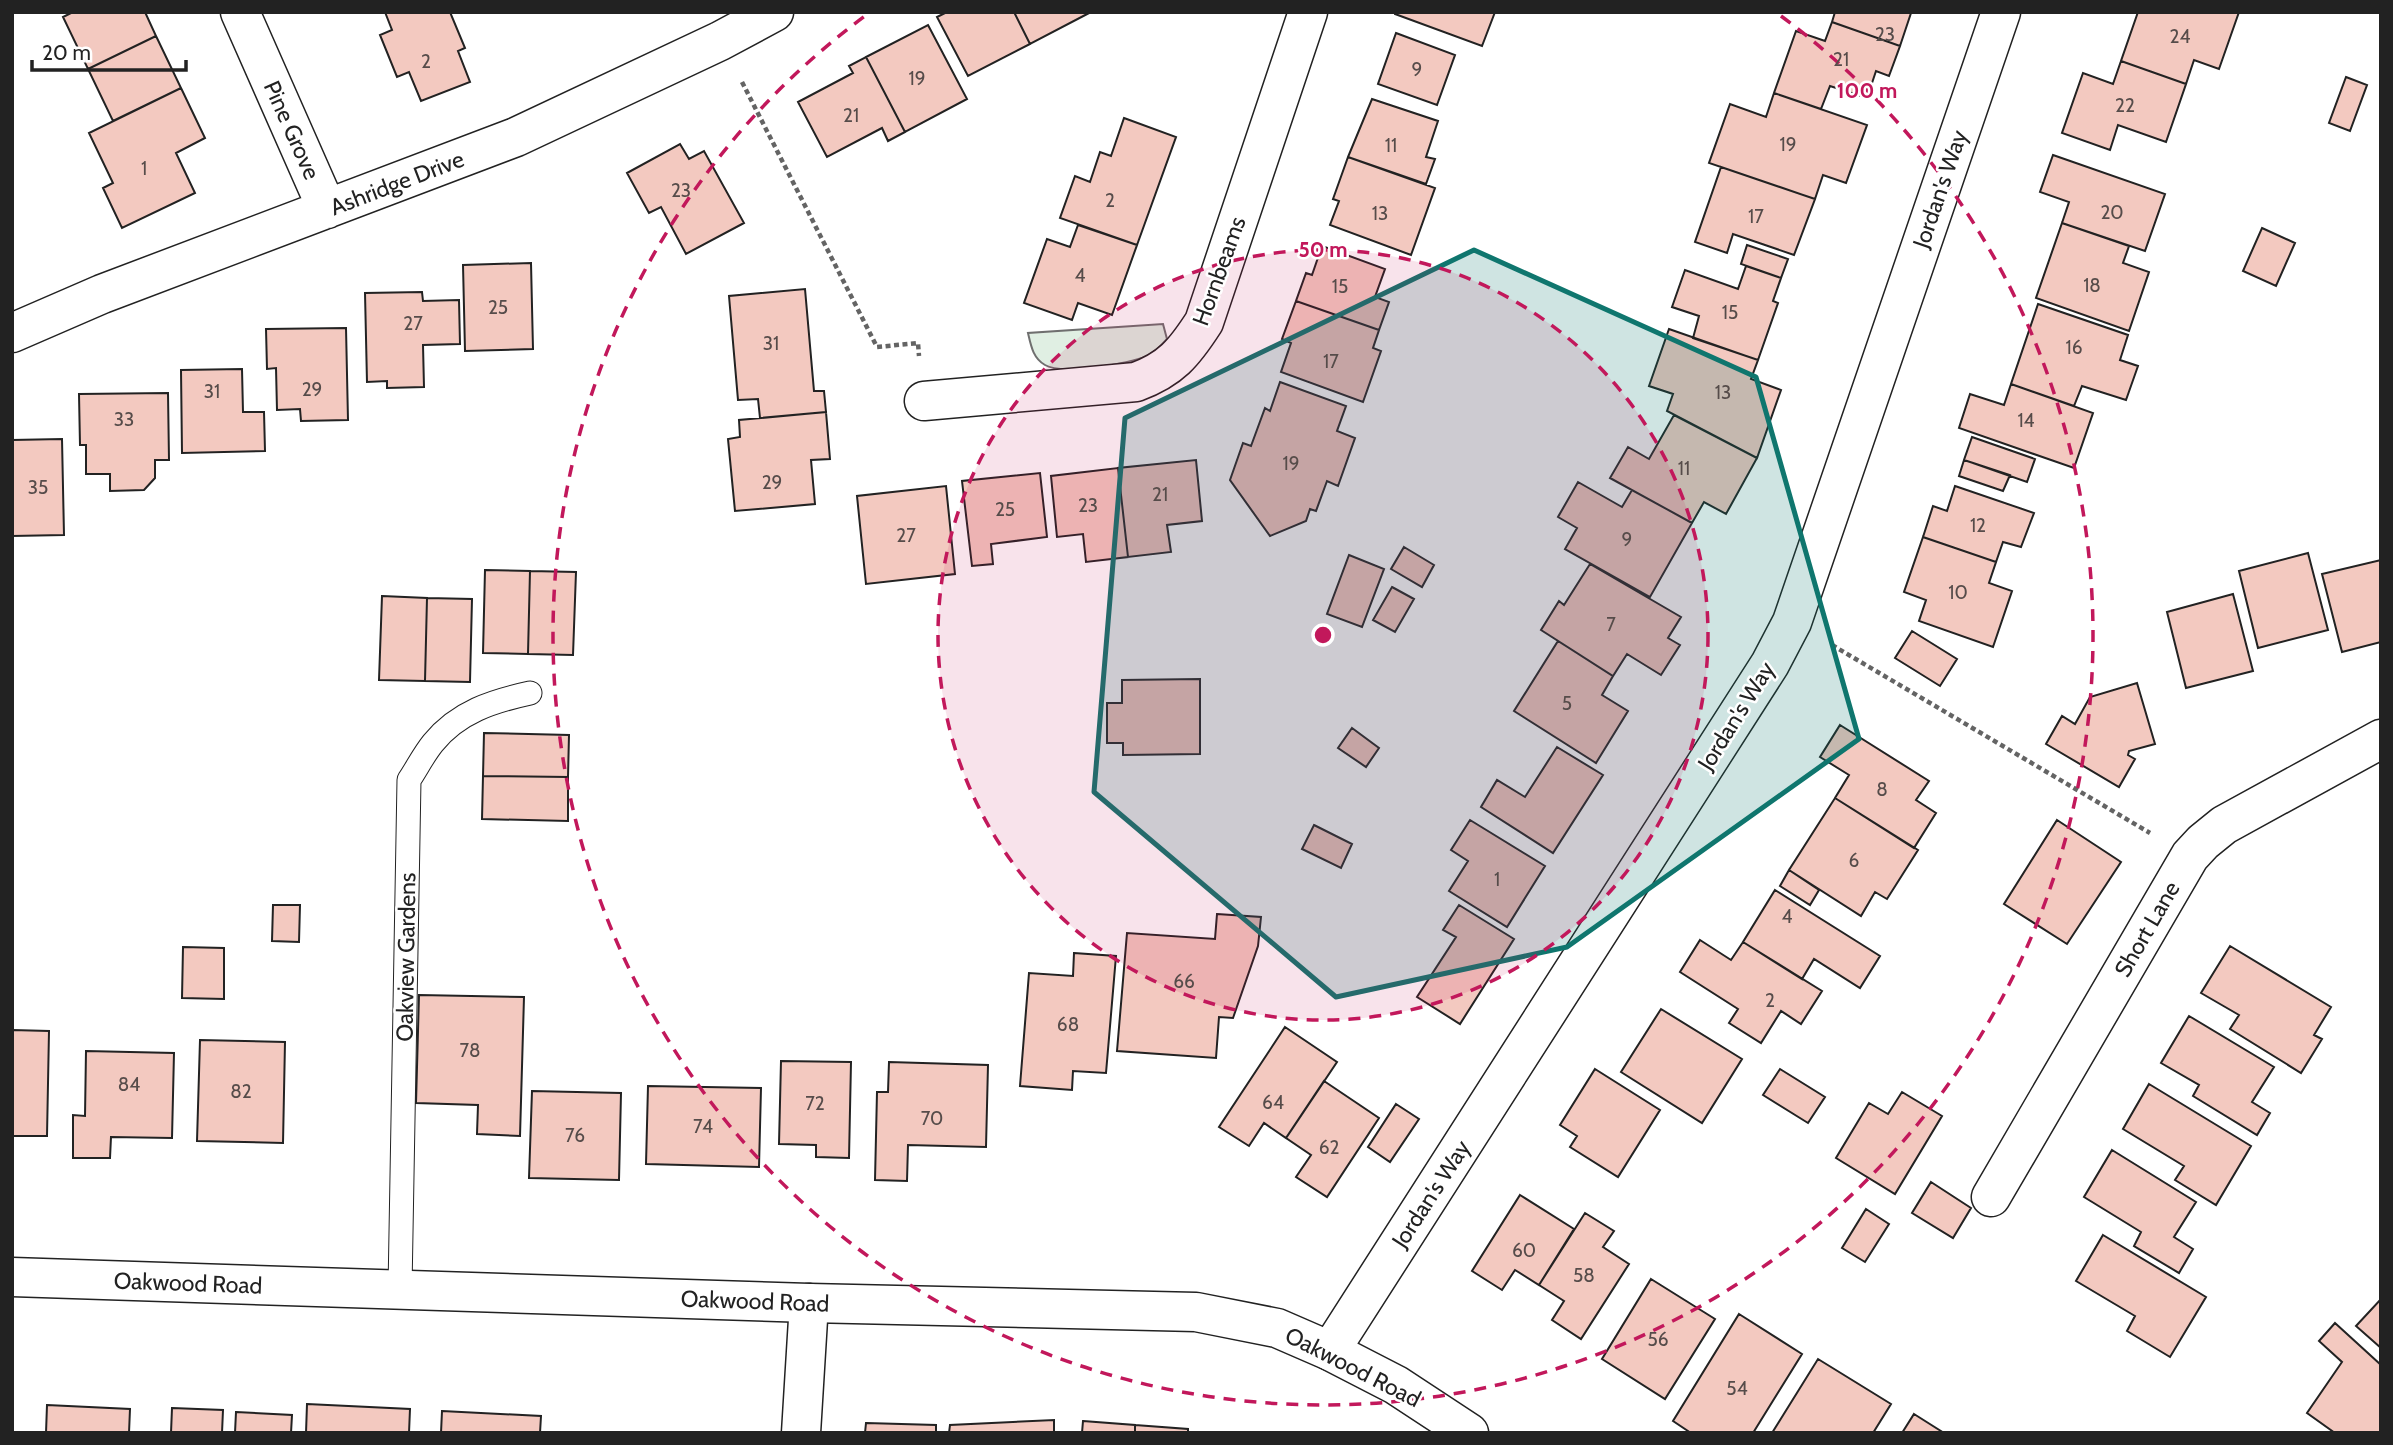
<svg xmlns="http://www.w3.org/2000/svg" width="2393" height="1445" viewBox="0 0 2393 1445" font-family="Cabin,sans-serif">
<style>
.green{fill:#e0efe3;stroke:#6f6f6f;stroke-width:2}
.building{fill:#f3c9c0;stroke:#222;stroke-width:2}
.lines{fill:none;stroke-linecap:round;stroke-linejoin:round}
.service-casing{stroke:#222;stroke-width:25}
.minor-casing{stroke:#222;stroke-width:41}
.tertiary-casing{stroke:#222;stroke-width:41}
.path{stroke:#646464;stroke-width:4.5;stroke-dasharray:5 3.5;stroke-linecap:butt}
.service{stroke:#fff;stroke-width:23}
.minor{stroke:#fff;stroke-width:38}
.tertiary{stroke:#fff;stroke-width:38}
.marked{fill:#0f766e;fill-opacity:0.2;stroke:#0f766e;stroke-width:5;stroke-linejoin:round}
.ring{fill:none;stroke:#c2185b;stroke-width:3.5;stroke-dasharray:12 9}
.labels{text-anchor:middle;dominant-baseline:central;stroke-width:5;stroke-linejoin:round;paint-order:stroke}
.number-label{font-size:19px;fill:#564c4a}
.street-label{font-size:23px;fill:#222;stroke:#fff}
.centre{fill:#c2185b;stroke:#fff;stroke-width:3.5}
.ring-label{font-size:21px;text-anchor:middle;font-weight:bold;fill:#c2185b;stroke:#fff;stroke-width:5;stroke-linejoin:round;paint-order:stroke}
</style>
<rect width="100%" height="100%" fill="#fff"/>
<path class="green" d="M1163,324L1167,339C1161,346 1155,352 1147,356C1129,364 1061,375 1045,365C1033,358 1031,346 1028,333Z"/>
<path class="building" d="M73,12H145L156,36L88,69L63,17Z
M385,12H450L465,48L458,51L470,82L421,101L409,72L397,77L380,35L392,30Z
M947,12H1014L1030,44L968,76L937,17Z
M1014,12H1091L1030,44Z
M1395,12H1495L1482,46L1395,14Z
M1835,12H1909L1911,13L1900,46L1832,22Z
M2138,12H2239L2219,69L2194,60L2186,84L2121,61Z
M1832,22L1900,46L1889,76L1876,71L1867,98L1830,86L1821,109L1774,93L1796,31L1825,41Z
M928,25L967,99L905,132L866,57Z
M1396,33L1455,55L1437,105L1378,84Z
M156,36L181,88L113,121L88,69Z
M866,57L905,132L888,141L882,128L827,157L798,102L853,73L849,66Z
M2121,61L2186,84L2166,142L2118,125L2110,150L2062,133L2083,73L2113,84Z
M2346,77L2367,85L2350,131L2329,123Z
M181,88L205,138L176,153L195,193L122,228L103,188L113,183L89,133Z
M1774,93L1867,125L1846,183L1823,175L1815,199L1709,163L1730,104L1766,117Z
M1372,99L1438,121L1426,157L1435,159L1426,184L1348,157Z
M1124,118L1176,137L1137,245L1060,218L1075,176L1090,182L1100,152L1111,156Z
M680,144L689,159L704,151L744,223L686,254L661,207L649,213L627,173Z
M2053,155L2165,194L2145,251L2062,223L2069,202L2040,192Z
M1348,157L1435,188L1411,255L1330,225L1339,201L1333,199Z
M1721,167L1815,199L1794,255L1733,234L1727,253L1695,242Z
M2062,223L2129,246L2123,263L2149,272L2129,331L2036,298Z
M1078,225L1137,245L1112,315L1078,303L1072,320L1024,303L1047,239L1070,247Z
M2262,228L2295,243L2276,286L2243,271Z
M1747,245L1788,259L1781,278L1741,264Z
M1322,246L1385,269L1375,297L1389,302L1379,330L1296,301L1306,273L1312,275Z
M531,263L533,349L465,351L463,265Z
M1746,266L1781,278L1773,301L1778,303L1758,360L1693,338L1699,316L1672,307L1685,270L1738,289Z
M805,289L814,391H824L826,412L760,418L758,399L738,400L729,296Z
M422,292L423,301L459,300L460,344L423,345L424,387L387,388V381L367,382L365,293Z
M1296,301L1379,330L1373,348L1381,351L1363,402L1281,372L1291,343L1282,339Z
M2038,304L2128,335L2120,360L2138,366L2126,400L2082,386L2074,406L2011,384Z
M346,328L348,420L301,421L300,409L277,410L276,368L267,369L266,329Z
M1669,329L1758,360L1751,379L1781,390L1757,458L1667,411L1673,394L1649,386Z
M242,369L243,412H264L265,451L182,453L181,370Z
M1280,382L1346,406L1337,431L1355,438L1338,486L1327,481L1316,511L1310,509L1306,521L1270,536L1230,480L1243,443L1251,446L1265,408L1270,411Z
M2011,384L2093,413L2074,468L1959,428L1970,394L2004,405Z
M168,393L169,460H155V478L144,490L110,491V474H86V445H80L79,394Z
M826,412L830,459L811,460L815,504L735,511L728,439L740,437L739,420Z
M1674,415L1757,458L1726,514L1704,502L1692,523L1610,478L1628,447L1649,459Z
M1972,437L2035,459L2027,482L1964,460Z
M62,439L64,535L12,536V440Z
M1196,460L1202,521L1167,525L1171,552L1128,557L1118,468Z
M1964,460L2010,475L2003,491L1959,476Z
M1118,468L1128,557L1086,562L1083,534L1057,537L1051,476Z
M1040,473L1047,537L991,544L993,564L972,566L962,481Z
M1578,482L1622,507L1632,490L1692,523L1650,597L1565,549L1577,528L1558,517Z
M946,486L955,574L866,584L857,496Z
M1955,486L2034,513L2021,547L2003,542L1996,562L1923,537L1933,506L1947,511Z
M1923,537L1996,562L1989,583L2012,591L1993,647L1919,621L1926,600L1904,592Z
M1404,547L1434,565L1422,587L1391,569Z
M2308,553L2328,630L2258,648L2239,571Z
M1349,555L1384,569L1362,627L1327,614Z
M2381,560V642L2342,652L2322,574Z
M1590,564L1681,617L1668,638L1680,645L1661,675L1627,654L1613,676L1541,630L1559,601L1564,605Z
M485,570L530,571L528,654L483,653Z
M530,571L576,572L573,655L528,654Z
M1392,587L1414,599L1395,632L1373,620Z
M2233,594L2253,671L2186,688L2167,612Z
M382,596L427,598L425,681L379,680Z
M427,598L472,599L470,682L425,681Z
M1912,631L1957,659L1940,686L1895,658Z
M1558,641L1613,676L1602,695L1628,711L1596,763L1514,711Z
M1200,679V754L1123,755V743H1107V703H1122V680Z
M2137,683L2155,744L2129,751L2128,755L2135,759L2119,787L2046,744L2062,716L2075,724L2090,697Z
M1840,725L1929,781L1916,800L1936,813L1914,848L1835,798L1849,775L1820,757Z
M1352,728L1379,748L1366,767L1338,748Z
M484,733L569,735L568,777L483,776Z
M1557,747L1603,775L1553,853L1481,807L1497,780L1525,797Z
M483,776L568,777V821L482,819Z
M1835,798L1918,850L1887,899L1875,892L1861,916L1789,870Z
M1470,820L1545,866L1507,927L1449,891L1468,861L1451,850Z
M2057,820L2121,862L2067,944L2004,904Z
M1314,825L1352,844L1341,868L1302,849Z
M1789,870L1819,890L1810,905L1780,886Z
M1775,890L1880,956L1860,988L1814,959L1802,979L1743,942Z
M273,905H300L299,942L272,941Z
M1459,905L1514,939L1460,1024L1417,997L1456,937L1443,930Z
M1217,914L1261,917L1258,946L1233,1018L1219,1017L1216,1058L1117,1051L1127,933L1215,939Z
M1700,940L1731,960L1743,942L1822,991L1801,1024L1781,1011L1761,1043L1729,1023L1738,1009L1680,972Z
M2230,946L2331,1007L2314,1035L2322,1039L2301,1073L2230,1029L2239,1015L2201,993Z
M183,947L224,948V999L182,998Z
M1074,953L1116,956L1106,1073L1073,1071L1072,1090L1020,1086L1029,973L1073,976Z
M419,995L524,997L520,1136L477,1134L478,1105L416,1103Z
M1661,1009L1742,1059L1702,1123L1621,1072Z
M2189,1016L2274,1067L2252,1102L2270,1113L2257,1135L2193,1096L2199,1085L2161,1063Z
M1285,1027L1337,1062L1286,1138L1264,1123L1249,1146L1219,1127Z
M12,1030L49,1031L47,1136H12Z
M200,1040L285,1042L283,1143L197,1141Z
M86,1051L174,1053L172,1138L111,1137L110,1158H73V1115L85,1116Z
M781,1061L851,1062L849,1158L816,1157V1145L779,1144Z
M889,1062L988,1065L986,1147L908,1145L907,1181L875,1180L877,1092H888Z
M1595,1069L1660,1110L1618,1177L1570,1147L1577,1136L1560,1125Z
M1780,1069L1825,1097L1808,1123L1763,1095Z
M1324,1081L1379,1118L1327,1197L1296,1177L1311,1155L1286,1138Z
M2149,1084L2251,1146L2216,1205L2175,1180L2184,1166L2123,1129Z
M648,1086L761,1088L759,1167L646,1164Z
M532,1091L621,1093L619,1180L529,1178Z
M1902,1092L1942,1116L1895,1194L1836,1158L1869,1103L1888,1114Z
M1396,1104L1419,1119L1390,1162L1368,1147Z
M2112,1150L2196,1202L2174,1237L2193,1249L2179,1273L2134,1246L2141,1232L2084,1197Z
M1931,1182L1971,1208L1953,1238L1912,1213Z
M1520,1195L1574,1229L1539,1285L1515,1270L1502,1290L1472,1271Z
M1866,1209L1889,1224L1865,1262L1842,1248Z
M1585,1213L1614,1231L1603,1247L1629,1264L1581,1339L1552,1320L1564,1301L1539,1285Z
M2103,1235L2206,1297L2170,1357L2127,1331L2135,1316L2076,1281Z
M1651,1279L1715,1319L1665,1399L1602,1359Z
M2381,1299V1348L2356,1326Z
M1739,1314L1802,1354L1753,1433H1691L1673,1421Z
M2335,1323L2381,1365V1433H2335L2307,1413L2342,1362L2319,1341Z
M1818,1359L1891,1404L1873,1433H1772Z
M307,1404L410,1409L409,1433H306Z
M47,1405L130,1409L129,1433H46Z
M172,1408L223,1410L222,1433H171Z
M442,1411L541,1416L540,1433H441Z
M236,1412L292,1415L291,1433H235Z
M1914,1414L1944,1433H1902Z
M1054,1420V1433H949L950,1425Z
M1083,1421L1135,1425V1433H1082Z
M866,1423L936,1425V1433H865Z
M1135,1425L1188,1429V1433H1135Z"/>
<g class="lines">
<defs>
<path id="service" d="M400,1289L409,780C417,768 424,754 433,743C458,712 493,701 530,693"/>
<path id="minor" d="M240,12L327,209
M12,333L102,294L516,137L720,41L774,12
M924,401L1136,382C1171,369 1184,353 1204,322L1308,12
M1991,1197L2190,856L2203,842L2224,825L2381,739
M1330,1351L1770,664L1792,622L2001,12
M801,1433L809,1303"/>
<path id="tertiary" d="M12,1277L809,1303L1196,1312L1277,1328L1330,1351L1396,1385L1469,1433"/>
</defs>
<use href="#service" class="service-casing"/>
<use href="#minor" class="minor-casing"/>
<use href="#tertiary" class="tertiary-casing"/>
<path class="path" d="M742,82L877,347L918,343L919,356
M1832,645L2150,833"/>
<use href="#service" class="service"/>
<use href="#minor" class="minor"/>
<use href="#tertiary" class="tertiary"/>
</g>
<path class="marked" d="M1474,250L1756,377L1859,739L1567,947L1336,997L1094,792L1125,418Z"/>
<circle cx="1323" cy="635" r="385" fill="#c2185b" fill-opacity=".12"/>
<g class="ring">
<circle cx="1323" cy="635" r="385"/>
<path d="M1781 16A770 770 0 1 1 865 16"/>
</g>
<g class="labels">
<g class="number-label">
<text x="1885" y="34">23</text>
<text x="2180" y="36">24</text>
<text x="1841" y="59">21</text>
<text x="426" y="61">2</text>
<text x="1417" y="69">9</text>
<text x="917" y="78">19</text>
<text x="2125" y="105">22</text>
<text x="851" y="115">21</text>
<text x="1788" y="144">19</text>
<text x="1391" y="145">11</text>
<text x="144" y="168">1</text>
<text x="681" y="190">23</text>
<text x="1110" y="200">2</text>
<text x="2112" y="212">20</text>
<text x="1380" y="213">13</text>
<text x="1756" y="216">17</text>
<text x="1080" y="275">4</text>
<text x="2092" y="285">18</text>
<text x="1340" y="286">15</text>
<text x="498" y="307">25</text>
<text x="1730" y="312">15</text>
<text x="413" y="323">27</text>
<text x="771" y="343">31</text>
<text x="2074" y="347">16</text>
<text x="1331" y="361">17</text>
<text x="312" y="389">29</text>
<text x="212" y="391">31</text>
<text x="1723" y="392">13</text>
<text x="124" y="419">33</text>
<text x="2026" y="420">14</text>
<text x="1291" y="463">19</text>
<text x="1684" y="468">11</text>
<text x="772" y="482">29</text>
<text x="38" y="487">35</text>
<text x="1160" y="494">21</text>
<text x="1088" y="505">23</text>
<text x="1005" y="509">25</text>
<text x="1978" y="525">12</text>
<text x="906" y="535">27</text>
<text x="1627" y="539">9</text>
<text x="1958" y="592">10</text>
<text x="1611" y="624">7</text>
<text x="1567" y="703">5</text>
<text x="1882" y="789">8</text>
<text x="1854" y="860">6</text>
<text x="1497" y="879">1</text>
<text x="1787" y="916">4</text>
<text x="1184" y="981">66</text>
<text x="1770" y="1000">2</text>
<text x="1068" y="1024">68</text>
<text x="470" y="1050">78</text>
<text x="129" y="1084">84</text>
<text x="241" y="1091">82</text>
<text x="1273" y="1102">64</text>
<text x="815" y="1103">72</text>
<text x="932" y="1118">70</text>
<text x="703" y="1126">74</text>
<text x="575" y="1135">76</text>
<text x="1329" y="1147">62</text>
<text x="1524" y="1250">60</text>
<text x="1584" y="1275">58</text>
<text x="1658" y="1339">56</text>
<text x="1737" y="1388">54</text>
</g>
<g class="street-label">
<text transform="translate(292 130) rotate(66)">Pine Grove</text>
<text transform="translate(397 183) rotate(-21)">Ashridge Drive</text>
<text transform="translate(1940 189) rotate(-71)">Jordan's Way</text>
<text transform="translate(1219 271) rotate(-70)">Hornbeams</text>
<text transform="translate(1736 716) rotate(-58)">Jordan's Way</text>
<text transform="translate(2147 929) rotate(-60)">Short Lane</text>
<text transform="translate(406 957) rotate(-89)">Oakview Gardens</text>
<text transform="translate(1431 1194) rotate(-57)">Jordan's Way</text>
<text transform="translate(188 1283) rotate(2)">Oakwood Road</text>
<text transform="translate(755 1301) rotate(2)">Oakwood Road</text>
<text transform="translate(1353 1367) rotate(27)">Oakwood Road</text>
</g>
</g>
<circle cx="1323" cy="635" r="10" class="centre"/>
<g class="ring-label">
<text x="1867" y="98">100 m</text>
<text x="1323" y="257">50 m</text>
</g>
<rect width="2393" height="1445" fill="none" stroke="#222222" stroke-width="28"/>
<path d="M32 60v10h154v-10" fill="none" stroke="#222222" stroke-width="3.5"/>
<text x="42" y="60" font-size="21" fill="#222222" stroke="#ffffff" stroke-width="5" paint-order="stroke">20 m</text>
</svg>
